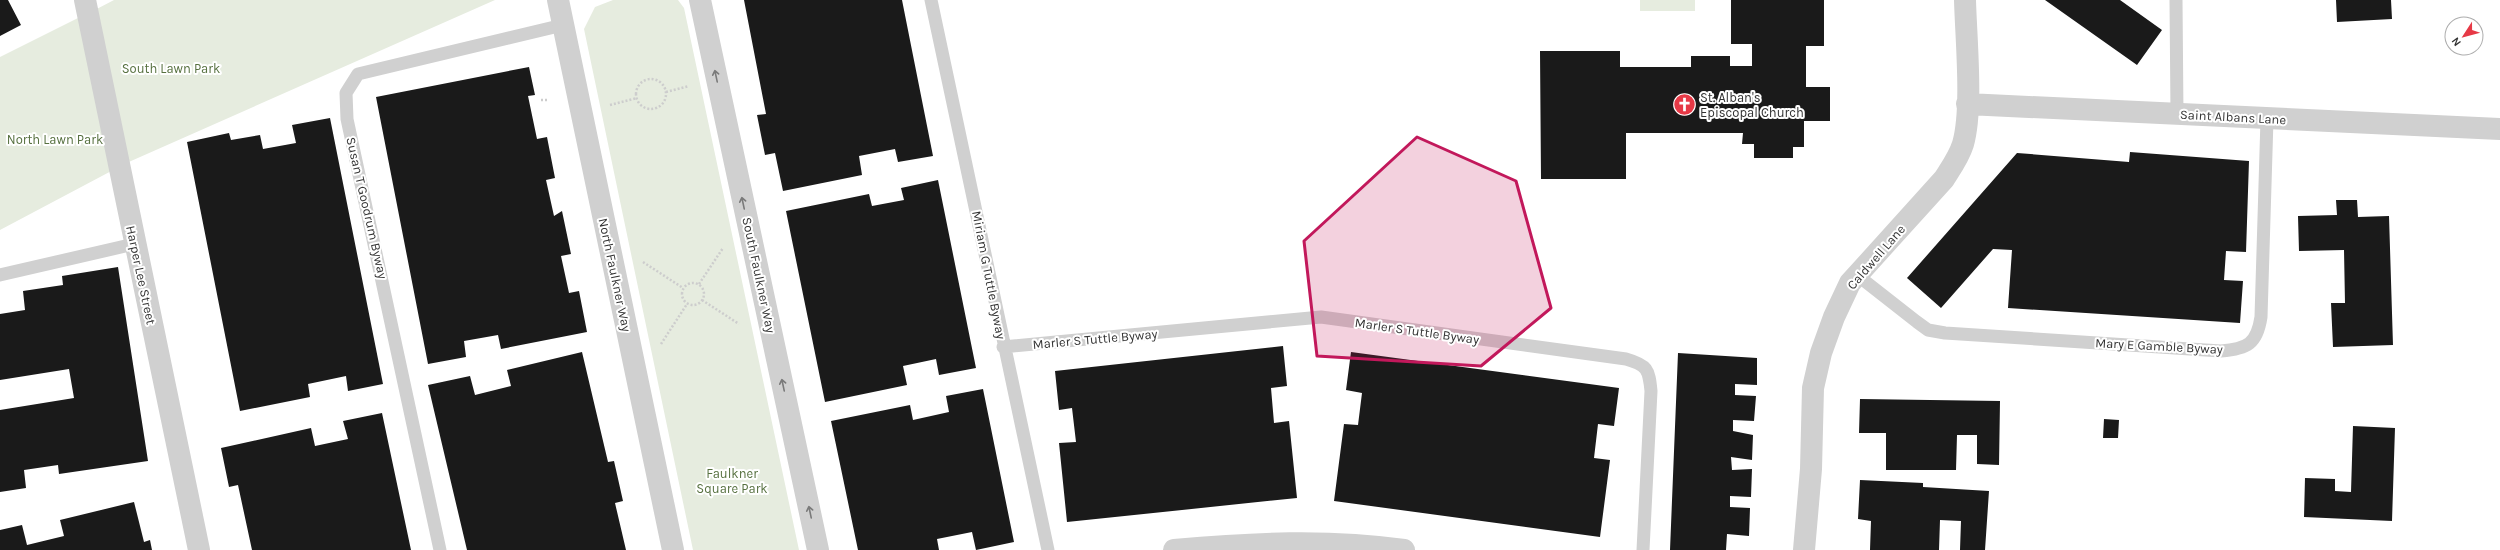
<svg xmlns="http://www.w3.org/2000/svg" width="2500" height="550" viewBox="0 0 2500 550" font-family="Karla,sans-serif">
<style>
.green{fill:#e6ecdf}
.building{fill:#1a1a1a}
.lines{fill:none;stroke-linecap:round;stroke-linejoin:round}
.path{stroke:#cdcdcd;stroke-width:2.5;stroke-dasharray:2 2;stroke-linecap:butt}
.service{stroke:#d0d0d0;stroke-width:13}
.minor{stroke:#d0d0d0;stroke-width:22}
.oneway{stroke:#7a7a7a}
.marked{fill:#c2185b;fill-opacity:0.2;stroke:#c2185b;stroke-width:3;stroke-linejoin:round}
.labels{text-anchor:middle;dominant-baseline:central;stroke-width:4;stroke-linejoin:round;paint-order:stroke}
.park-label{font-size:13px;fill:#56703f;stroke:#fff}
.poi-label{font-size:13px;fill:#333;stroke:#fff;text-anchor:start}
.street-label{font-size:13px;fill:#333;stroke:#fff}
</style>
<rect width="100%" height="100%" fill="#fff"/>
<path class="green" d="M114,0H495L122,165L91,12Z
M613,0H678L684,8L799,550H693L584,29L595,7Z
M1640,0H1695V11H1640Z
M86,14L117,168L0,230V57Z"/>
<path class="building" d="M0,0H8L21,25L0,36Z
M744,0H902L933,156L898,162L895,149L859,156L862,175L783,191L775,153L765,155L757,115L766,114Z
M1731,0H1824V46H1806V87H1830V121H1804V147H1793V158H1754V144H1742L1743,133H1626V179H1541L1540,51H1620V67H1691V56H1730V66H1752V44H1731Z
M2045,0H2120L2162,30L2137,65Z
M2336,0H2391L2392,19L2337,22Z
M529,67L535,95L528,96L537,139L547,137L555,178L546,180L554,216L562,211L571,254L561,256L569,293L579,291L587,332L501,349L498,335L464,341L466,357L428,364L376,97Z
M330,118L383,384L348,391L346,376L308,384L310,397L240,411L187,142L229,133L231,140L260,135L263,149L296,143L292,125Z
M2130,152L2249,161L2246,252L2226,251L2224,280L2243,281L2240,323L2008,308L2012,250L1993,249L1941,308L1907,278L2017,153L2129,162Z
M938,180L976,368L939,375L936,359L903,366L907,385L825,402L786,211L869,194L872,206L904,200L901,188Z
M2336,200H2357L2358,217L2389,216L2393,345L2333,347L2331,303H2345L2344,250L2299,251L2298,216L2337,215Z
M118,267L148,461L59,474L58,465L24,470L26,488L0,492V410L74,398L69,369L0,380V314L25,310L23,291L63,285L62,276Z
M1283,346L1287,386L1271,388L1274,423L1289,421L1297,498L1067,522L1059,443L1076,442L1072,408L1059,410L1055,371Z
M582,352L608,462L614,461L623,501L615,503L626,550H467L428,385L470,376L475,395L511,386L507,370Z
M1351,352L1619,388L1614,426L1598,424L1594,458L1610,460L1600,537L1334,501L1344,424L1358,425L1362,393L1346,390Z
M1678,353L1757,358V385L1735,384V395L1756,396L1754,421L1733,420V431L1753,435L1752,460L1731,457L1732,470L1752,469L1751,497L1730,496V507L1750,508L1749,536L1727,534L1726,550H1670Z
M983,389L1014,542L976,550L972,532L937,539L939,550H858L831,421L910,405L913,420L949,412L946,396Z
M1860,399L2000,401L1999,465L1977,464V435H1957L1956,470H1886V433H1859Z
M382,413L411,550H252L238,485L229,487L221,448L311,428L315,446L348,439L343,421Z
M2104,419L2119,420L2118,438H2103Z
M2353,426L2395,428L2392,521L2304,517L2305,478L2335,479V491L2351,492Z
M1860,480L1923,483V487L1989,491L1985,550H1960L1961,521L1940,520L1939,550H1870L1871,521L1858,519Z
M134,502L144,542L150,540L152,550H0V530L22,525L27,545L64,536L60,520Z"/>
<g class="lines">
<path class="path" d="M636 94a15 15 0 1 1 30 0a15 15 0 1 1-30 0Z
M666,92L689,86
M541,100H549
M610,105L637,98
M643,262L683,288
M682 294a11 11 0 1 1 22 0a11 11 0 1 1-22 0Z
M699,284L723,248
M702,300L739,324
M661,344L687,304"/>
<path class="service" d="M931,0L1048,550
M2176,0L2177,114
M0,275L134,244
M1857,275L1917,322L1928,330L1945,333L2221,351C2247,349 2257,344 2261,317L2267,119
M1003,347L1321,317L1626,359C1647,365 1649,369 1651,391L1643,550
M440,550L347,119L346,93L358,74L563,25"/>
<path class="minor" d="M85,0L199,550
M558,0L673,550
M700,0L818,550
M1967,104L2500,129
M1174,550C1251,543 1328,539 1404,550
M1804,550L1811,469L1813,388L1821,353L1834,317L1850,283L1944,179C1951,168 1959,157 1963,144C1973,109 1966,39 1965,0"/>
</g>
<defs><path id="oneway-shaft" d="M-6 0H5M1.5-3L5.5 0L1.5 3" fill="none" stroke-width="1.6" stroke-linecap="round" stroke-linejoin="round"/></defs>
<g class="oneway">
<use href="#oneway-shaft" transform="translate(716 76) rotate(-102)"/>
<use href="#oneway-shaft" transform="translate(743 203) rotate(-102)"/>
<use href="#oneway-shaft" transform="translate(783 385) rotate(-102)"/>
<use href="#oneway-shaft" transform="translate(810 512) rotate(-102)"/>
</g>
<path class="marked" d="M1417,137L1516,181L1551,308L1481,366L1317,356L1304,241Z"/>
<defs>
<symbol id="church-disc" viewBox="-11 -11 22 22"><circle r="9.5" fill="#e63946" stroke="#fff"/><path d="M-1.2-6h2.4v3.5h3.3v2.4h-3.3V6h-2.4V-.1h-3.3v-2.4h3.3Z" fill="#fff"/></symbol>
</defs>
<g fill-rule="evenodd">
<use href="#church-disc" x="1672" y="92" width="25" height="25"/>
</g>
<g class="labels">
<g class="park-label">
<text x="171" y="68">South Lawn Park</text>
<text x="55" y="139">North Lawn Park</text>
<text x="732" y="473">Faulkner<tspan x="732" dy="15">Square Park</tspan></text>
</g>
<g class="poi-label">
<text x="1700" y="97">St. Alban's<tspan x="1700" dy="15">Episcopal Church</tspan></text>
</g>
<g class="street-label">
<text transform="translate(2233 117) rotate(3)">Saint Albans Lane</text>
<text transform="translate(367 208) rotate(77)">Susan T Goodrum Byway</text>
<text transform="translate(1876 257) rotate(-49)">Caldwell Lane</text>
<text transform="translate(141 275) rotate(78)">Harper Lee Street</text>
<text transform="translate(615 275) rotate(78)">North Faulkner Way</text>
<text transform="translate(759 275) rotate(78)">South Faulkner Way</text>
<text transform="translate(989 275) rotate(79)">Miriam G Tuttle Byway</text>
<text transform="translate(1417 331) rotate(8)">Marler S Tuttle Byway</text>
<text transform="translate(1095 339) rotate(-5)">Marler S Tuttle Byway</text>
<text transform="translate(2159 346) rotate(3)">Mary E Gamble Byway</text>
</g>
</g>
<g transform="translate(2464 36) rotate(234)"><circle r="19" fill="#ffffff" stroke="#adadad"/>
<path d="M0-3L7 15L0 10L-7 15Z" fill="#e63946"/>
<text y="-6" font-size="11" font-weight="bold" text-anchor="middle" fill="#333333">N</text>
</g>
</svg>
